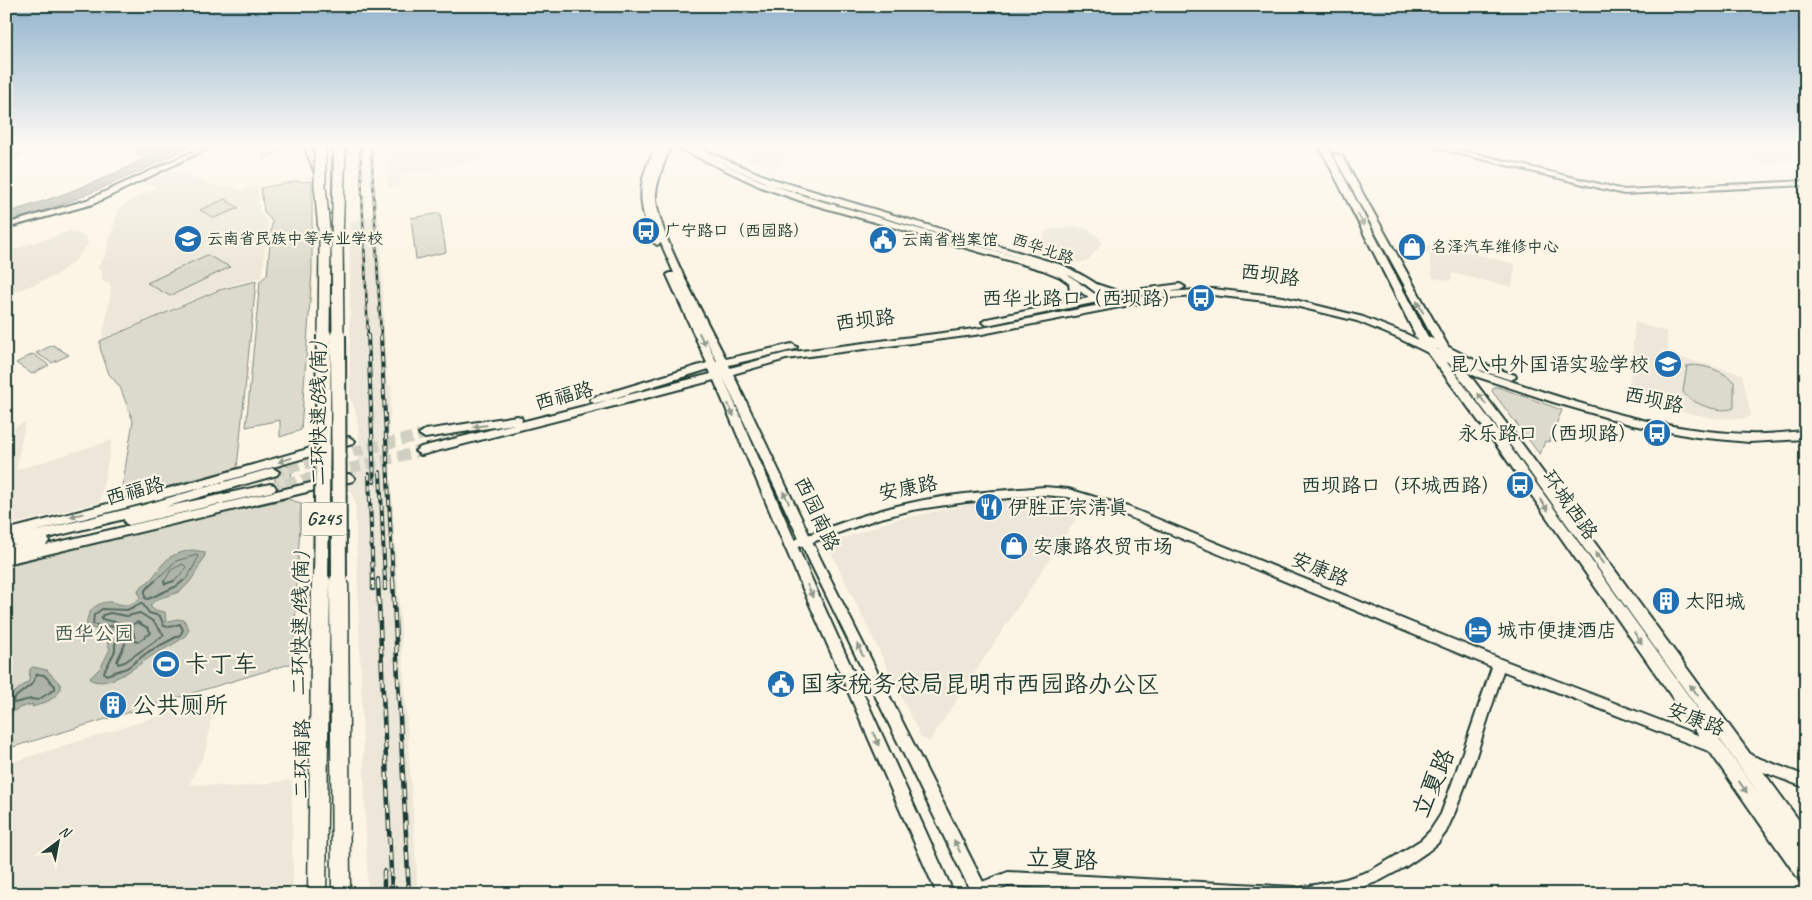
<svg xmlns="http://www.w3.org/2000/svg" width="1812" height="900" viewBox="0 0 1812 900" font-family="Caveat,'LXGW WenKai TC',sans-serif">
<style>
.built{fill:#ece7d8}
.green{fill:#dcdacc;stroke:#7e8c80}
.water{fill:#aeb3a7;stroke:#758479}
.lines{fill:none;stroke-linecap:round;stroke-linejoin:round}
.shore-far1{stroke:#586c62;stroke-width:1}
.shore{stroke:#586c62;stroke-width:2}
.secondary-tunnel{stroke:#d0d0c2;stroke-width:11;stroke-dasharray:11 5.5;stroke-linecap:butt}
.tertiary-casing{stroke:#1f3d34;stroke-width:4}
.secondary-casing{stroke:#1f3d34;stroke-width:4}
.primary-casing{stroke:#1f3d34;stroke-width:4}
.tertiary{fill:#fcf5e5;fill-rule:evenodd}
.secondary{fill:#fcf5e5;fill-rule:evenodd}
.primary{fill:#fcf5e5;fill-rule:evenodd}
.rail-far2-casing{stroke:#1f3d34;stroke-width:2.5}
.rail-far1-casing{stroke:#1f3d34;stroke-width:4}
.rail-casing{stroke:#1f3d34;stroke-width:4.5}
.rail-far2{stroke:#fcf5e5;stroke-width:1;stroke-dasharray:4.5;stroke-linecap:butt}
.rail-far1{stroke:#fcf5e5;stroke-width:2;stroke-dasharray:5.5;stroke-linecap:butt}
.rail{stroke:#fcf5e5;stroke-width:2.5;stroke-dasharray:8;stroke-linecap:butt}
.trunk-bridge-far2-casing{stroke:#1f3d34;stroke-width:14;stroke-linecap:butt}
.trunk-bridge-far1-casing{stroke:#1f3d34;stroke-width:18;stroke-linecap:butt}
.trunk-bridge-casing{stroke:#1f3d34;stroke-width:21;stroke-linecap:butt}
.trunk-bridge-far2{stroke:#fcf5e5;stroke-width:11}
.trunk-bridge-far1{stroke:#fcf5e5;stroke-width:14}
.trunk-bridge{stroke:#fcf5e5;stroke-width:18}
.oneway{fill:#8e998c}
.labels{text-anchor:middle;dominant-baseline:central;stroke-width:4.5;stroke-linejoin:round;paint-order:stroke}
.far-poi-label{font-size:16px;fill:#1f3d34;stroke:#fcf5e5;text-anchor:start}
.far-street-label{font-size:16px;fill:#1f3d34;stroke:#fcf5e5}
.shield{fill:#fcf5e5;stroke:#617469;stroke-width:1}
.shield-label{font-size:19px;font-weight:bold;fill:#1f3d34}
.street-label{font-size:20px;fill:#1f3d34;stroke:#fcf5e5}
.poi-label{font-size:20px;fill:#1f3d34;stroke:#fcf5e5;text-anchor:end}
.park-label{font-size:20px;fill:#455c52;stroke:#fcf5e5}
.near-poi-label{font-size:24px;fill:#1f3d34;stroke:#fcf5e5;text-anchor:start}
.near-street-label{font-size:24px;fill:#1f3d34;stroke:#fcf5e5}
</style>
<rect width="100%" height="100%" fill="#fcf5e5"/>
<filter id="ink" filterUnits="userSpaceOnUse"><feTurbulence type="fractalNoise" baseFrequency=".02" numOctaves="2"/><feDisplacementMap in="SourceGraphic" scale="10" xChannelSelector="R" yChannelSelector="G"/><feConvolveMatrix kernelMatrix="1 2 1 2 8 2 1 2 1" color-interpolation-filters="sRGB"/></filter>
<g filter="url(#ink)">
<path class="built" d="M386,145H495L500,157L400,175V185L388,187Z
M764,145H809L775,168L747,159Z
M1737,145H1777L1802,161L1760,164L1752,158L1744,159Z
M171,170L223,188L229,185L241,191L257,184L260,214L268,223L262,277L221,288L102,339L111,292L110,283L102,280V270L97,268L105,256L118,210L127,202L158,186L144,183Z
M379,216L387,383L392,386L389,432L391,478L418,894H368L355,501L349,487L350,470L358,468L359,436L356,412L350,397V221Z
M1076,226L1088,229L1101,239V245L1087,261L1073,263L1036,254L1047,230Z
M70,231L87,237L88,244L75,261L53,277L6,295V252Z
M1421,245H1438L1515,264L1512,287L1452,273L1451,281L1433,278L1429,253L1422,252Z
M1635,322L1667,332L1668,354L1742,374L1751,416L1740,419L1713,418L1628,401Z
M25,422L16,470L112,440L100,502L6,526V432Z
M1062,498L1086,504L929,742L921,737L827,544L894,520L998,499Z
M214,699L206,750L189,784L239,787L292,780L293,893L6,894V764Z"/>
<path class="green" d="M6,145H17L33,150L6,161Z
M264,145H293L263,160Z
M297,181L305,182L312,181V272L301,430L280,437V420L246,427L260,281L267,275L272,221L264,212L261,188Z
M225,199L239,208L214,218L200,210Z
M440,213L446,252L416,259L411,218Z
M207,255L230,267L170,296L147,283Z
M256,281L237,468L120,499L133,421L120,387L109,374L100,348V341L219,290Z
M53,345L69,355L52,363L36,353Z
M33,354L49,365L32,374L16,363Z
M1687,366C1701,363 1725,371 1734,382V408C1720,414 1692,404 1683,392Z
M1494,387H1498L1562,410L1549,442L1545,441L1540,455L1492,391Z
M283,464L292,468L291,483L282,491L274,493L276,466Z
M288,499L301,503L293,663L6,749V566L172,524Z"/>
<path class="water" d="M123,145H193C133,176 71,204 6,223V213C55,198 106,180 151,155L140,156L134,154L140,151Z
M192,550L205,552V555C198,568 193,582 180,591C171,597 155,596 150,606L154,610L165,612L166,622L177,619L184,620L189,629L186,635C178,643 165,648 155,654C139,663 112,689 91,680L90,678L101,667L110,649L107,643L117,636L110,631L102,632L87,626C85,613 96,602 109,602C115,602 120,605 125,605C131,605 136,601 140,598L138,590C142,584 149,583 153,577C167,558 168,555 192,550Z
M33,667L47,670L61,685C60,698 43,704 32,707L33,704L19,708L6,716V699L29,681L30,669Z"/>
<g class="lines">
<path class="shore-far1" d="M137,145L151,150L156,158L182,145
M154,582L176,561L197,555L198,558L188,577L182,582
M164,582L171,570L183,564L186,567L180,576L172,582"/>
<path class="shore" d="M155,581L145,590V598L148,599L177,586L183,581
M164,581L165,584L174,581
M142,603L149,613L160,616L164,626L169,627L180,624L183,630L180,635L148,652L127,668L106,675L104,672L115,651V644L121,635L112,626L103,627L93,624L94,615L102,609L127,610Z
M110,613L127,616L140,613L154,622L164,635L125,662L118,664L117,661L125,644L126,632L120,623L101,619L103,615Z
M137,622L148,628L151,633L137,642L135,641L132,625Z
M37,674L44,675L55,686V689L38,700L31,699L14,703L13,699L32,684Z"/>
<path class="secondary-tunnel" d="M273,472L425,434
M270,488L421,451"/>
<defs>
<path id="tertiary" d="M207,145H215L93,204L6,228V224L87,200Z
M304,145H310L322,171L320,172L314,171Z
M672,145L683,146V145H691L769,178L1065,266C1082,276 1109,286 1113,306L1109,309L1099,305L1060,277L1043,270L804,202L761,187ZM697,152L763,182L1024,259L810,198L767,183ZM1067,274L1086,285L1103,298V300Z
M1428,145H1439L1624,190L1806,181V185L1624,194L1429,146Z
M1044,487L1068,489L1128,507L1503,660L1721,744L1723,748L1721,752L1716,754L1503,671L1475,759L1455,812L1446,832L1437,844L1427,852L1405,867L1379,881L1344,894H1151L1008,886L988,894H973L972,890L974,885L1008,872L1295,887L1299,888L1346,879L1370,871L1394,857L1421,840L1430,831L1441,814L1455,775L1492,667L1120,513L1068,497L1044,495L966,502L912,510L877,519L790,550L786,549L784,546L786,543C827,528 868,512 910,503C954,493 1000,491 1044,487Z
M1745,753L1806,776V788L1740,763L1738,759L1740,755Z"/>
<path id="secondary" d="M663,145H671C665,160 658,177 656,193C653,227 709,324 726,359L792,344L797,347L796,349L729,365L730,368L786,353L982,328L1166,292L1213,289L1283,297L1363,317L1406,334L1443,352L1414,336L1415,334H1423L1480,363L1515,375L1516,377L1511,380L1477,369L1483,372C1568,400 1657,432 1749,434C1768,435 1787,432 1806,431V439L1749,442L1696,437L1633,425L1553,402L1475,376L1398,338L1357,321L1283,303L1213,295L1166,298L982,334L786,359L733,374L822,562L989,894H972L810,562L723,377L816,589L954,894H937L803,589L714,380L646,398L421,455L415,451L421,447L514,424L425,438L419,434L425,430L517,416L521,417L522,420L521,422L711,374L709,369L595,404L590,400L591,398L707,363L667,275L669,273H674L661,243L657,245L653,242C641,214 636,189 649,161C652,156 653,151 658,149L661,150ZM704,335L717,361H716Z
M1074,279L1079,282L1080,294L1073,301L1109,294L1090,288L1088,286L1093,283L1120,292L1180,284L1185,287L1180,290L1107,300L987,325L982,322L987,319L1060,304L1070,293L1069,282Z
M349,437L355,441L353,444L197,489L33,532L140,506L273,468L279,472L277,475L165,507L270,484L274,485L276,488L274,491L129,525L125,523L124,519L48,538L49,541L46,545L349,474L355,478L353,481L6,564V548L17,544L6,547V530L197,481Z"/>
<path id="primary" d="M323,145H331V212L326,215L321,212Z
M1319,145H1327L1428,337L1510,447L1766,804L1517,454L1440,351L1334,156L1335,154L1342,156L1449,348L1525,448L1806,830V854L1800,851L1806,859V884L1800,881L1502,453L1417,338Z"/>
</defs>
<use href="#tertiary" class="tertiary-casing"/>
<use href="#secondary" class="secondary-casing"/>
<use href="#primary" class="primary-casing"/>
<use href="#tertiary" class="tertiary"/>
<use href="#secondary" class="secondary"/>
<use href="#primary" class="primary"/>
<defs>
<path id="rail-far2" d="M360,145L368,336
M371,145L381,336"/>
<path id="rail-far1" d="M368,335L374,482
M381,335L393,582
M380,472L385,582
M369,474L373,582
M378,579V582"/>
<path id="rail" d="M373,581V589
M378,581L392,894
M385,581V589
M393,581L409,894
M384,871V894"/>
</defs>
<use href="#rail-far2" class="rail-far2-casing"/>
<use href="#rail-far1" class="rail-far1-casing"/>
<use href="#rail" class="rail-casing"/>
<use href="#rail-far2" class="rail-far2"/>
<use href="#rail-far1" class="rail-far1"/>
<use href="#rail" class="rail"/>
<defs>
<path id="trunk-bridge-far2" d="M320,145V185L325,242L324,336
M338,336L337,240L340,145"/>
<path id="trunk-bridge-far1" d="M338,335L339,582
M321,582L324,335"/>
<path id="trunk-bridge" d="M339,581L341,894
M317,894L321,581"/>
</defs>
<use href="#trunk-bridge-far2" class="trunk-bridge-far2-casing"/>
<use href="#trunk-bridge-far1" class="trunk-bridge-far1-casing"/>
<use href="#trunk-bridge" class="trunk-bridge-casing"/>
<use href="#trunk-bridge-far2" class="trunk-bridge-far2"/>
<use href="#trunk-bridge-far1" class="trunk-bridge-far1"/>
<use href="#trunk-bridge" class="trunk-bridge"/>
</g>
<defs><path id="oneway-solid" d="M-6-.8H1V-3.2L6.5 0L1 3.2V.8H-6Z" transform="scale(1.25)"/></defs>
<g class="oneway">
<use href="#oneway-solid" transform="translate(1361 220) rotate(62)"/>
<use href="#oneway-solid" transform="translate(1420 307) rotate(-119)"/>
<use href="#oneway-solid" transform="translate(702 339) rotate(65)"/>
<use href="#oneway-solid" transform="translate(1482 399) rotate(-127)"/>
<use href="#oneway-solid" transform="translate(731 410) rotate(66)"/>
<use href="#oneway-solid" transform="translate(480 426) rotate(172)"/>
<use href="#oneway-solid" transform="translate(285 460) rotate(163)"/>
<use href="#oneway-solid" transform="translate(786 497) rotate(-115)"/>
<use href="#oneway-solid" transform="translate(1544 505) rotate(55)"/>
<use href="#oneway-solid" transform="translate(77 515) rotate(166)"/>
<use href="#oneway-solid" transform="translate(1599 558) rotate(-126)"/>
<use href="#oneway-solid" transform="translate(810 591) rotate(66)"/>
<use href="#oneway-solid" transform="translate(1638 638) rotate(55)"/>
<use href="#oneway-solid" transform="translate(860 650) rotate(-116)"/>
<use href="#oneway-solid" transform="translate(1694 690) rotate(-126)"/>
<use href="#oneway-solid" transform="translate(876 739) rotate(66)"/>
<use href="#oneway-solid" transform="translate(1743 787) rotate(55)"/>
<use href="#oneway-solid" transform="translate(957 846) rotate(-117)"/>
</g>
</g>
<linearGradient id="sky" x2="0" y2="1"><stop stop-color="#91b4ce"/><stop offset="0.54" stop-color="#fefaf3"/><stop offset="1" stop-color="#fefaf3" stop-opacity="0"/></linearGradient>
<rect width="1812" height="271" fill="url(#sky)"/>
<defs>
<symbol id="bus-disc" viewBox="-11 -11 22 22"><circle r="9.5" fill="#1f6fb2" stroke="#fcf5e5"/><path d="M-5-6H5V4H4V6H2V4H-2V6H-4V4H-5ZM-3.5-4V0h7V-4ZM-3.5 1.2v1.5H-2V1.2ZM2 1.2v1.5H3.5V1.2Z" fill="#fff"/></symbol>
<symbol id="school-disc" viewBox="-11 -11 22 22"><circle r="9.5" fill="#1f6fb2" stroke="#fcf5e5"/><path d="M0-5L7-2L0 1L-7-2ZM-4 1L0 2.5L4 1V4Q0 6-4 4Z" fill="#fff"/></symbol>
<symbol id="civic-disc" viewBox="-11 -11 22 22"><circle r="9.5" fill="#1f6fb2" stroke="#fcf5e5"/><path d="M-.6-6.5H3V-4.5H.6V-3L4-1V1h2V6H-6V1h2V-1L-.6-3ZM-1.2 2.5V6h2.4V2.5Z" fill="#fff"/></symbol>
<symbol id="shop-disc" viewBox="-11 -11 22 22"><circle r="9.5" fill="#1f6fb2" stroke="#fcf5e5"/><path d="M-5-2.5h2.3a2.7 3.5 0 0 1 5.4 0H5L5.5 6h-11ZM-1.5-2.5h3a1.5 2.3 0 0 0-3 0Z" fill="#fff"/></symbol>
<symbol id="restaurant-disc" viewBox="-11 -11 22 22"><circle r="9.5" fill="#1f6fb2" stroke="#fcf5e5"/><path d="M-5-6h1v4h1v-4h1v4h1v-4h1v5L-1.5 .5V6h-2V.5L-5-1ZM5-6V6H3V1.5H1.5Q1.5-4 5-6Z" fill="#fff"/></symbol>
<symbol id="building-disc" viewBox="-11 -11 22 22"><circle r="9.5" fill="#1f6fb2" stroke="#fcf5e5"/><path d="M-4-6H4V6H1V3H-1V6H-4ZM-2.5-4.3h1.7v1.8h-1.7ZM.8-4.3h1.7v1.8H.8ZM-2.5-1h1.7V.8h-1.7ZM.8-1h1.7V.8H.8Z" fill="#fff"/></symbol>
<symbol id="hotel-disc" viewBox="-11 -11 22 22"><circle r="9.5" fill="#1f6fb2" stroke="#fcf5e5"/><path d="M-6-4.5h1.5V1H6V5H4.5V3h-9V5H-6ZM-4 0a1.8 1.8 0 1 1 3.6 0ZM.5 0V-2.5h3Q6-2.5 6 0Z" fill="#fff"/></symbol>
<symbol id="stadium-disc" viewBox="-11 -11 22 22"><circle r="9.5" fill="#1f6fb2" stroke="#fcf5e5"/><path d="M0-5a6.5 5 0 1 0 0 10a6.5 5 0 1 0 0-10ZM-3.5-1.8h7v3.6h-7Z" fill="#fff"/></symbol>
</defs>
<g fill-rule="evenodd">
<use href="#bus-disc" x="630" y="215" width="32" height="32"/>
<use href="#school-disc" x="172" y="223" width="32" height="32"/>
<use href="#civic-disc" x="867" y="224" width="32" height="32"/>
<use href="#shop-disc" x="1396" y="231" width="32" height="32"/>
<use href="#bus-disc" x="1185" y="282" width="32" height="32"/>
<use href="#school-disc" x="1652" y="348" width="32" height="32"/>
<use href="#bus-disc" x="1641" y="417" width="32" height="32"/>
<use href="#bus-disc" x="1504" y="469" width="32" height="32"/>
<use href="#restaurant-disc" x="973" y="491" width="32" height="32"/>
<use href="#shop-disc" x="998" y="530" width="32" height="32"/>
<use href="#building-disc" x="1650" y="585" width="32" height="32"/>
<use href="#hotel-disc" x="1462" y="614" width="32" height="32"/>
<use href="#stadium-disc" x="150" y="648" width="32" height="32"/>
<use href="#civic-disc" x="765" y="668" width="32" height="32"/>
<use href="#building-disc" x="97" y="689" width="32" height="32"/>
</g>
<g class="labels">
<g class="far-poi-label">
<text x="665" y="231">广宁路口（西园路）</text>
<text x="207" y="239">云南省民族中等专业学校</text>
<text x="902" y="240">云南省档案馆</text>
<text x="1431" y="247">名泽汽车维修中心</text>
</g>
<g class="far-street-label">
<text transform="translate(1043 249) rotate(19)">西华北路</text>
</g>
<rect class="shield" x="301.5" y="502.5" width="45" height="33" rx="4"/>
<g class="shield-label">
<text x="324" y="519">G245</text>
</g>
<g class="street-label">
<text transform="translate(1270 275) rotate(8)">西坝路</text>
<text transform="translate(865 320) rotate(-7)">西坝路</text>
<text transform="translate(564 396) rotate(-15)">西福路</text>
<text transform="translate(1654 400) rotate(12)">西坝路</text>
<text transform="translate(318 414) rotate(-90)">二环快速B线(南)</text>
<text transform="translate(908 488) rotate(-11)">安康路</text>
<text transform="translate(135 491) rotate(-15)">西福路</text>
<text transform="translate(1570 505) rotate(55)">环城西路</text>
<text transform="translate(817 514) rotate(65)">西园南路</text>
<text transform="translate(1320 569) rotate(22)">安康路</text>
<text transform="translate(300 624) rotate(-89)">二环快速A线(南)</text>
<text transform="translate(1696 719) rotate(21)">安康路</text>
<text transform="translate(302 759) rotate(-89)">二环南路</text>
</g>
<g class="poi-label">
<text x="1182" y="298">西华北路口（西坝路）</text>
<text x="1649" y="364">昆八中外国语实验学校</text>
<text x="1638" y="433">永乐路口（西坝路）</text>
<text x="1501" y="485">西坝路口（环城西路）</text>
<text x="1008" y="507" text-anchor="start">伊胜正宗清真</text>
<text x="1033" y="546" text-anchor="start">安康路农贸市场</text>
<text x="1685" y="601" text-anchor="start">太阳城</text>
<text x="1497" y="630" text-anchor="start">城市便捷酒店</text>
</g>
<g class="park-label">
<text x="94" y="633">西华公园</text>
</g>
<g class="near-poi-label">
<text x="185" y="664">卡丁车</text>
<text x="800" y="684">国家税务总局昆明市西园路办公区</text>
<text x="132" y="705">公共厕所</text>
</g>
<g class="near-street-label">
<text transform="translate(1433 783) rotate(-67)">立夏路</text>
<text transform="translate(1062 859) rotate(3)">立夏路</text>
</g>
</g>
<rect width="1812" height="900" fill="none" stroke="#fcf5e5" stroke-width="25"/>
<rect x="12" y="12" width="1787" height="875" fill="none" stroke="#1f3d34" stroke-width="2" filter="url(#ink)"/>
<g transform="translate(58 842) rotate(32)" stroke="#fcf5e5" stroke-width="4" paint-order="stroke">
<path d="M0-4L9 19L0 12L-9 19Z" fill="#1f3d34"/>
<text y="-8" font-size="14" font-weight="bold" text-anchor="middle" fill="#1f3d34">N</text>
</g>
</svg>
